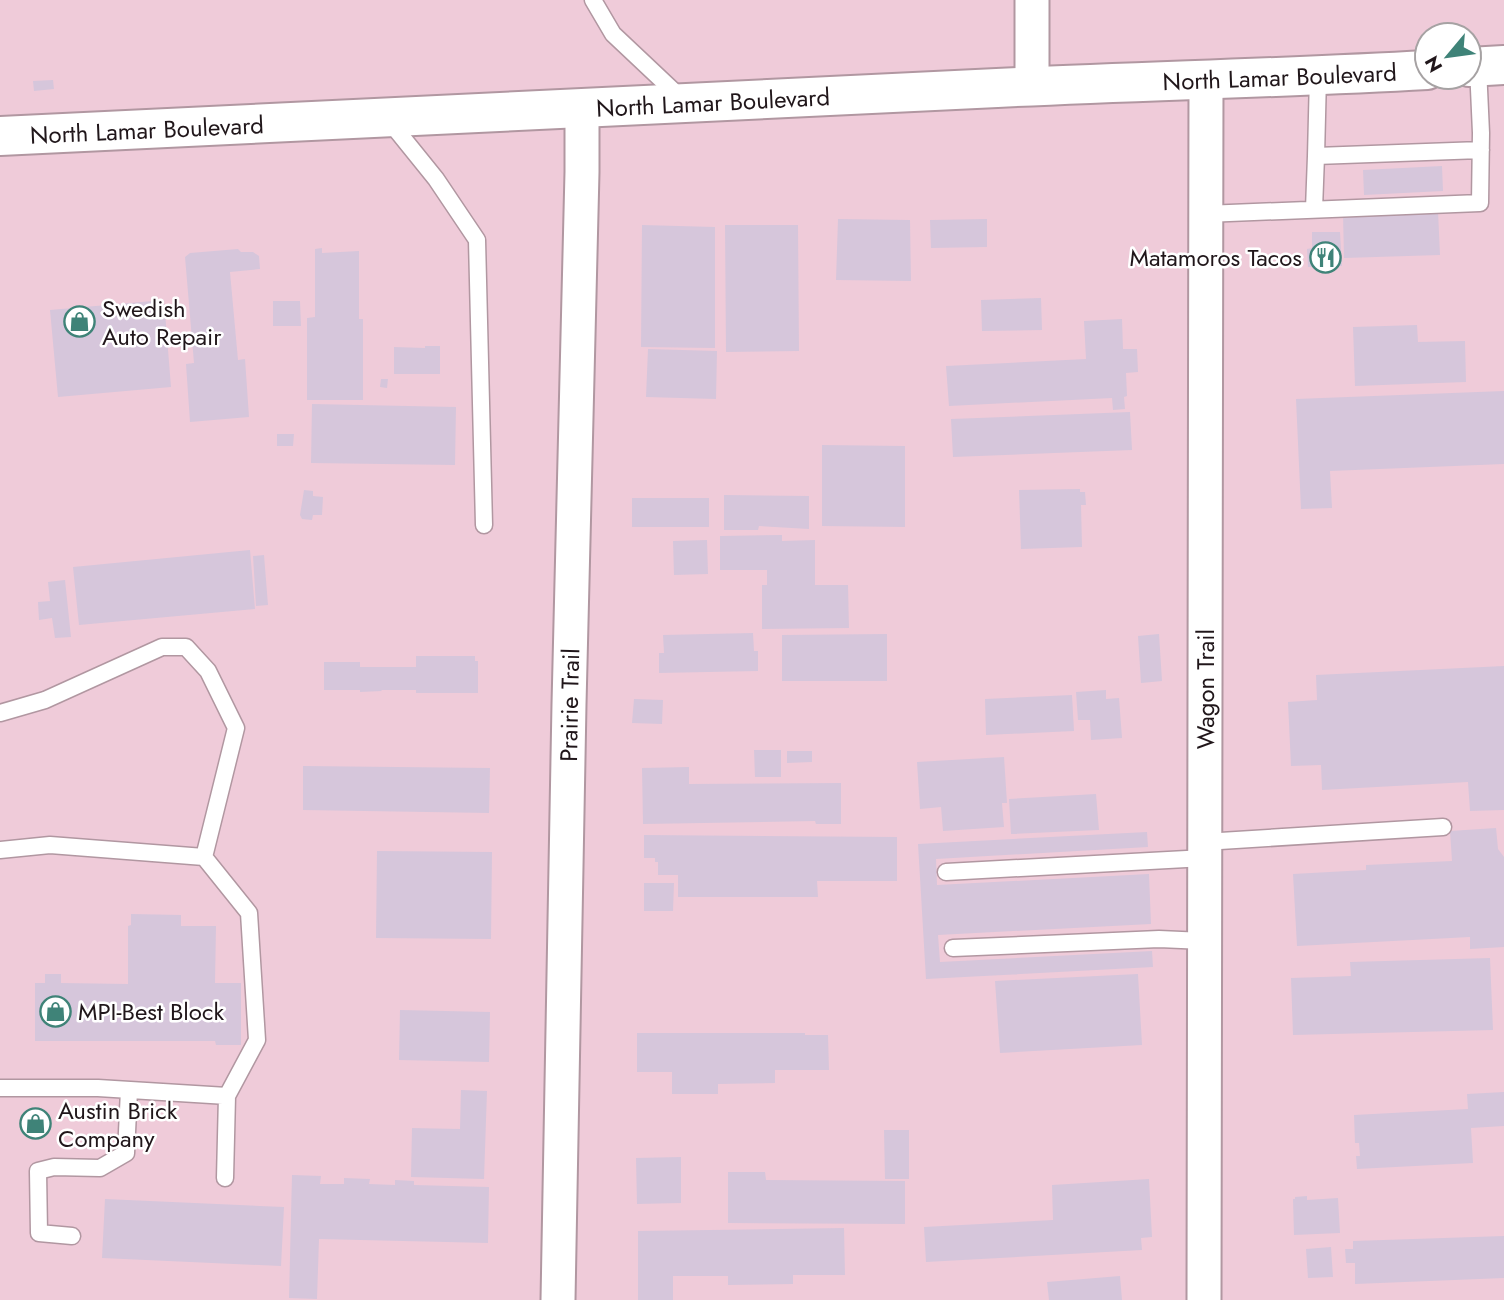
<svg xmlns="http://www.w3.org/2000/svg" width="1504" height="1300" viewBox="0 0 1504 1300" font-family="Jost,sans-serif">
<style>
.built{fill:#efcbd9;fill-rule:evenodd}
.building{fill:#d6c6db}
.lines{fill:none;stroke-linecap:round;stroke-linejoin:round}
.lane-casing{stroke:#b197a1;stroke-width:19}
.street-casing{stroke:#b197a1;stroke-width:37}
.primary-casing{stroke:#b197a1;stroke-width:42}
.lane{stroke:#fff;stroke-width:16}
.street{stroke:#fff;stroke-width:33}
.primary{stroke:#fff;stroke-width:38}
.labels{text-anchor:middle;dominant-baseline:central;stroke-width:5;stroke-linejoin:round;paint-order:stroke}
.street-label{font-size:24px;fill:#20161a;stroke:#fff}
.poi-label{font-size:24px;fill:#20161a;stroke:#fff;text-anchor:start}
</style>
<rect width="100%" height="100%" fill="#f4d8e3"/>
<path class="built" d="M0,0H1504V1300H0ZM1427,35H1469V77H1427Z"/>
<path class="building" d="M53,80L54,89L34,91L33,81Z
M1442,166L1443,191L1364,195L1363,170Z
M1438,211L1440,255L1344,258L1343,214Z
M838,219L910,220L911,281L836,280Z
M987,219V247L931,248L930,220Z
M642,225L715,227V348L641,347Z
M725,225H798L799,351L726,352Z
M1312,232H1340L1342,266L1308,267L1307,249L1312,248Z
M322,248V253L359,251V319H363V400H307V318L315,317V249Z
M238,249L241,252H253L259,256L260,269L230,272L238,360L245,359L249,417L190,422L186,364L194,363L185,257L190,253Z
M1041,298L1042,330L982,331L981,300Z
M164,300L171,387L58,397L50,310Z
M273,301H300L301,326H273Z
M1122,319L1123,349H1137L1138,372L1126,373L1127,396L1124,397L1125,409L1113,410L1112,398L949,406L946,366L1086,359L1084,321Z
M1417,325L1418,342L1465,341L1466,382L1355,386L1353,327Z
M425,346H440V374H394V347L425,348Z
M648,349L717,351L716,399L646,397Z
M381,379H388L387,388L380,387Z
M1504,391V464L1330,471L1332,508L1301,509L1296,399Z
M312,404L456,407L455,465L311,463Z
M1130,412L1132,450L953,457L951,419Z
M277,434H294L293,446H277Z
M822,445L905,446V527L822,526Z
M1080,489V492H1085L1086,505H1081L1082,547L1021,549L1019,490Z
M304,490L313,491V496L323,497L322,515H313L312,520L302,519L300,515Z
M724,495L809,496V529L759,526L758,530H724Z
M632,498H709V527H632Z
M782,535V541L815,540V585H848L849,628L762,629V585H767V570H720V536Z
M707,540L708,574L674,575L673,541Z
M250,550L255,609L79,625L73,567Z
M264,555L268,605L256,606L253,556Z
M65,580L71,637L55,638L52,618L39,620L38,602L50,601L48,582Z
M753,633L754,651H758V671L659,673V653H664L663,635Z
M887,634V681H782V635Z
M1159,634L1162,681L1141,683L1138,636Z
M416,656H475V661H478V693H416V690H381L382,691L360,692V690H324V662H360V667H416Z
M1504,666V810L1470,811L1468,782L1322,790L1321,765L1291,766L1288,702L1317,700L1316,675Z
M1106,690V699L1119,698L1122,738L1091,740L1090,720H1078L1076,692Z
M1072,695L1074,731L986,735L985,699Z
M634,699L663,700L662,724L632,723Z
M754,750H781V777H755Z
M787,751H812V762L787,763Z
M1004,757L1007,803H1002L1004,827L943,831L941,807L920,809L917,762Z
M303,766L490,768L489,813L303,810Z
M689,767V784L841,783V824H816L815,821L643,824L642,768Z
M1096,794L1099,830L1011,834L1009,799Z
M1496,828L1498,849L1504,857V947L1470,949V937L1297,946L1293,874L1366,870V865L1452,861L1450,831Z
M1147,832L1148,847L936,859L937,885L1149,874L1151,924L938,935L940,962L1152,951L1153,967L926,979L918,844Z
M644,835L897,837V881H817L818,897H678V875H658V862H655V858H644Z
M377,851L492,852L491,939L376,938Z
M644,883H674L673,911H644Z
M131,914L181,915V926H216L215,983H241V1045H216L215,1041H35V983H45V974H61V983L128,984V926L131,925Z
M1490,958L1493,1030L1293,1035L1291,978L1351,976L1350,962Z
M1138,974L1142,1045L1000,1053L995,981Z
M400,1010L490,1012L489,1062L399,1060Z
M637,1033H805V1035H828L829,1070H775V1083L718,1084V1094H672V1072H637Z
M461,1090L487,1091L484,1179L411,1177L412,1128L460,1129Z
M1504,1092V1126L1471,1128L1473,1163L1357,1169L1356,1156H1360L1359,1143H1355L1354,1115L1468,1109L1467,1094Z
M884,1130H909V1179H885Z
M681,1157V1203L637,1204L636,1158Z
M728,1172H765L766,1180L905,1181V1224L728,1223Z
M292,1175L321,1176L320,1184H344V1178L370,1179L369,1184L395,1185V1180L414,1181V1185L489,1187L488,1243L319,1239L317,1299L289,1298Z
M1149,1179L1152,1237L1141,1238L1142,1250L926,1262L924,1227L1053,1220L1052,1185Z
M1307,1196V1200L1338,1198L1340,1233L1294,1235L1293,1199H1295V1197Z
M105,1199L284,1207L281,1266L102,1258Z
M844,1228L845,1275H793V1284L728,1285V1276H673V1300H638V1231Z
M1504,1236V1278L1355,1284V1263H1346L1345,1249H1353V1241Z
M1331,1247L1333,1277L1308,1278L1306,1249Z
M1120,1276L1122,1300H1049L1047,1282Z"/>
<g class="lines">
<defs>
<path id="lane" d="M593,0L613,34L682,99
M390,122L436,179L477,240L484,525
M1316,156L1318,76
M1314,209L1316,156L1481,150
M1205,214L1480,203L1481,133L1478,67
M0,713L45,700L162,647H186L208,671L236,728L204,857
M1204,842L1443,827
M0,850L50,845L204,857L249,913L257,1040L227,1096
M946,872L1205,858
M953,948L1159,939L1204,941
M0,1088H98L227,1096L225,1178
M72,1236L39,1233L38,1171L54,1167L100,1168L126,1153L129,1090"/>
<g id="street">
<path d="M1032,0V86"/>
<path id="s1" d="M558,1300L569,704L582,172V110"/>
<path id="s2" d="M1204,1300L1206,80"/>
</g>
<g id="primary">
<path d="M1469,67L1504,65"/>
<path id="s3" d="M0,136C332,122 664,104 997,88C1140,81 1284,78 1427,70"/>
</g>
</defs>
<use href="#lane" class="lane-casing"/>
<use href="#street" class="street-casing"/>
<use href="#primary" class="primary-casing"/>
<use href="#lane" class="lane"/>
<use href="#street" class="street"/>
<use href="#primary" class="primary"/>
</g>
<defs>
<symbol id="restaurant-ring" viewBox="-11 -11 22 22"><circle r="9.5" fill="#fff" stroke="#3f8378" stroke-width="1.5"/><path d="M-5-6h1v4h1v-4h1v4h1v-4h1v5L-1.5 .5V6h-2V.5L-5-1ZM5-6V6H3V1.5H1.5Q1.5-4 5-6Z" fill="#3f8378"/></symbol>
<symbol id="shop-ring" viewBox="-11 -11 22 22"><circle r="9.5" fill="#fff" stroke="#3f8378" stroke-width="1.5"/><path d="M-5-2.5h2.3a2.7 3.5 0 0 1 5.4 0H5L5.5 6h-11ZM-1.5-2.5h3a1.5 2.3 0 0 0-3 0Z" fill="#3f8378"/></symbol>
</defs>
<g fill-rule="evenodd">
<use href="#restaurant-ring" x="1308" y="240" width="35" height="35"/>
<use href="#shop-ring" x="62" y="304" width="35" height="35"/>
<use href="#shop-ring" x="38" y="994" width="35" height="35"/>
<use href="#shop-ring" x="18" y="1106" width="35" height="35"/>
</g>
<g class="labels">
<g class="street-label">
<text stroke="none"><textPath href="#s3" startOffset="1281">North Lamar Boulevard</textPath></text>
<text stroke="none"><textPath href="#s3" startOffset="714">North Lamar Boulevard</textPath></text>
<text stroke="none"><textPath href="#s3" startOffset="147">North Lamar Boulevard</textPath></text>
<text stroke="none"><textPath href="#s2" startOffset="611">Wagon Trail</textPath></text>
<text stroke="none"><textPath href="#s1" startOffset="595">Prairie Trail</textPath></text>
</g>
<g class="poi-label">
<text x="1302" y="257" text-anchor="end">Matamoros Tacos</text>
<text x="102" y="308">Swedish<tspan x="102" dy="28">Auto Repair</tspan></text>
<text x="78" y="1011">MPI-Best Block</text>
<text x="58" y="1110">Austin Brick<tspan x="58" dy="28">Company</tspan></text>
</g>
</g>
<g transform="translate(1448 56) rotate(241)"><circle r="33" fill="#ffffff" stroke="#a6a2a3" stroke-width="2"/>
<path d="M0-5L12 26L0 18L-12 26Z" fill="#3f8378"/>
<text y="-10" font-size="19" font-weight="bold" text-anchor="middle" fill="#20161a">N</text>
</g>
</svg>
